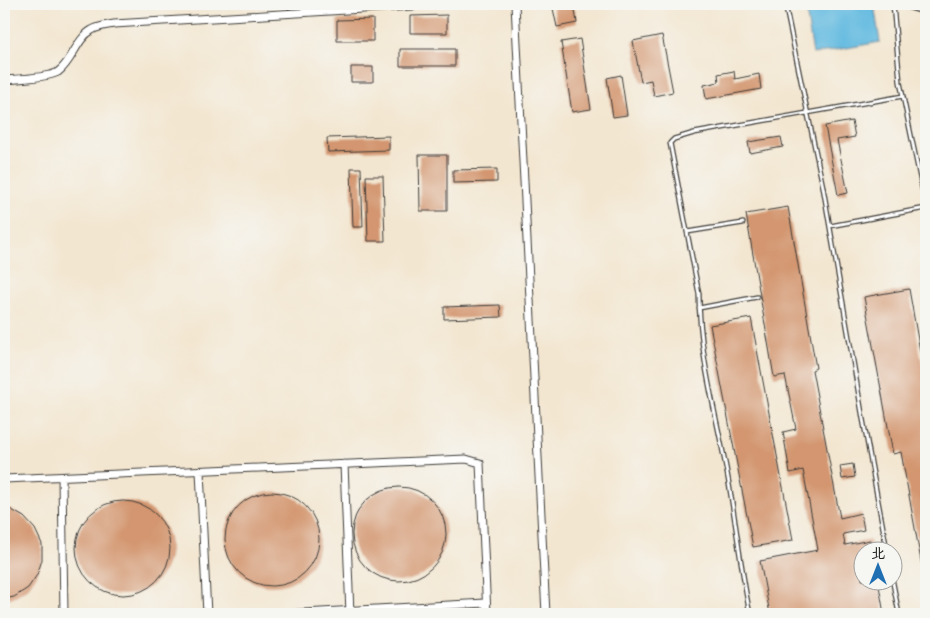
<svg xmlns="http://www.w3.org/2000/svg" width="930" height="618" viewBox="0 0 930 618" font-family="'Indie Flower','LXGW WenKai TC',sans-serif">
<style>
.water{fill:#62bae0;stroke:#3f6b7e}
.building{fill:#d3966f}
.lines{fill:none;stroke-linecap:round;stroke-linejoin:round}
.service-casing{stroke:#3c3a37;stroke-width:5.5}
.minor-casing{stroke:#3c3a37;stroke-width:9}
.service{stroke:#fff;stroke-width:3}
.minor{stroke:#fff;stroke-width:7}
</style>
<rect width="100%" height="100%" fill="#f6f6f2"/>
<filter id="ink" filterUnits="userSpaceOnUse"><feTurbulence type="fractalNoise" baseFrequency=".02" numOctaves="2"/><feDisplacementMap in="SourceGraphic" scale="10" xChannelSelector="R" yChannelSelector="G"/><feConvolveMatrix kernelMatrix="1 2 1 2 8 2 1 2 1" color-interpolation-filters="sRGB"/></filter>
<filter id="wash" filterUnits="userSpaceOnUse"><feTurbulence type="fractalNoise" baseFrequency=".0096" numOctaves="4" result="noise"/><feDisplacementMap in="SourceGraphic" scale="20" xChannelSelector="R" yChannelSelector="G"/><feGaussianBlur stdDeviation="1.12" result="paint"/><feColorMatrix in="noise" values="0 0 0 0 0 0 0 0 0 0 0 0 0 0 0 0 0 1.4 0 .05"/><feComposite in="paint" operator="in"/></filter>
<g filter="url(#wash)">
<rect width="100%" height="100%" fill="#f3e6d0"/>
<path class="water" d="M805,4H874L880,42L813,54Z"/>
<g id="blocks">
<path class="building" d="M552,4H574L577,23L557,27Z
M447,15V33H410V16Z
M373,19V41H337V20Z
M662,35L673,92L654,96L651,80L641,82L633,41Z
M580,39L591,109L572,112L561,42Z
M400,49H455V66H400Z
M351,67H373V82H351Z
M734,71L735,79L759,74L761,89L706,99L704,85L719,82L718,74Z
M621,75L627,115L613,117L607,78Z
M852,121L855,137L837,140L848,193L838,195L825,126Z
M389,136V150L328,152L327,138Z
M781,137L783,147L750,153L748,142Z
M419,155H447V211H420Z
M351,168H361L363,227H353Z
M497,169V182L453,183V170Z
M366,176H383L385,241H368Z
M788,207L816,368L812,370L840,518L861,513L864,530L843,534L845,545L870,540L872,550H862V580H878L884,614H770L760,561L818,550L803,470L790,473L783,432L796,429L785,375L774,377L746,214Z
M909,289L926,385L925,583L901,452L893,454L864,297Z
M500,305L501,317L444,319V307Z
M751,318L793,540L753,547L710,325Z
M853,464L855,477L842,479L840,466Z
M352 534a47 47 0 1 1 94 0a47 47 0 1 1-94 0Z
M225 539a47 47 0 1 1 94 0a47 47 0 1 1-94 0Z
M76 548a47 47 0 1 1 94 0a47 47 0 1 1-94 0Z
M4,508L10,509L24,517L35,529L42,544V560L37,575L28,588L14,597L4,599Z"/>
</g>
</g>
<g filter="url(#ink)">
<use href="#blocks" fill-opacity="0" stroke="#3c3a37" stroke-width="1"/>
<g class="lines">
<defs>
<path id="service" d="M785,4L823,187L863,419L887,550
M893,4L900,82L926,207
M896,4L917,10L926,14
M830,226L926,208
M687,232L743,223
M699,308L757,297
M892,578L899,614
M750,614C741,570 736,523 728,478C717,417 699,356 699,294L670,143L674,139L694,133L903,96"/>
<path id="minor" d="M515,4L546,614
M4,80C16,79 48,78 58,72C73,61 76,39 92,30C98,26 108,25 114,24L412,6L426,4
M344,464L350,614
M200,471L207,614
M62,477L64,614
M4,479L466,459L480,463L487,614
M285,614L486,603"/>
</defs>
<use href="#service" class="service-casing"/>
<use href="#minor" class="minor-casing"/>
<use href="#service" class="service"/>
<use href="#minor" class="minor"/>
</g>
</g>
<rect width="930" height="618" fill="none" stroke="#f6f6f2" stroke-width="20"/>
<g transform="translate(878 566)"><circle r="24" fill="#f6f6f2" stroke="#9f9f9c"/>
<path d="M0-4L9 19L0 12L-9 19Z" fill="#1f6fb2"/>
<text y="-8" font-size="14" font-weight="bold" text-anchor="middle" fill="#1c1c1c">北</text>
</g>
</svg>
